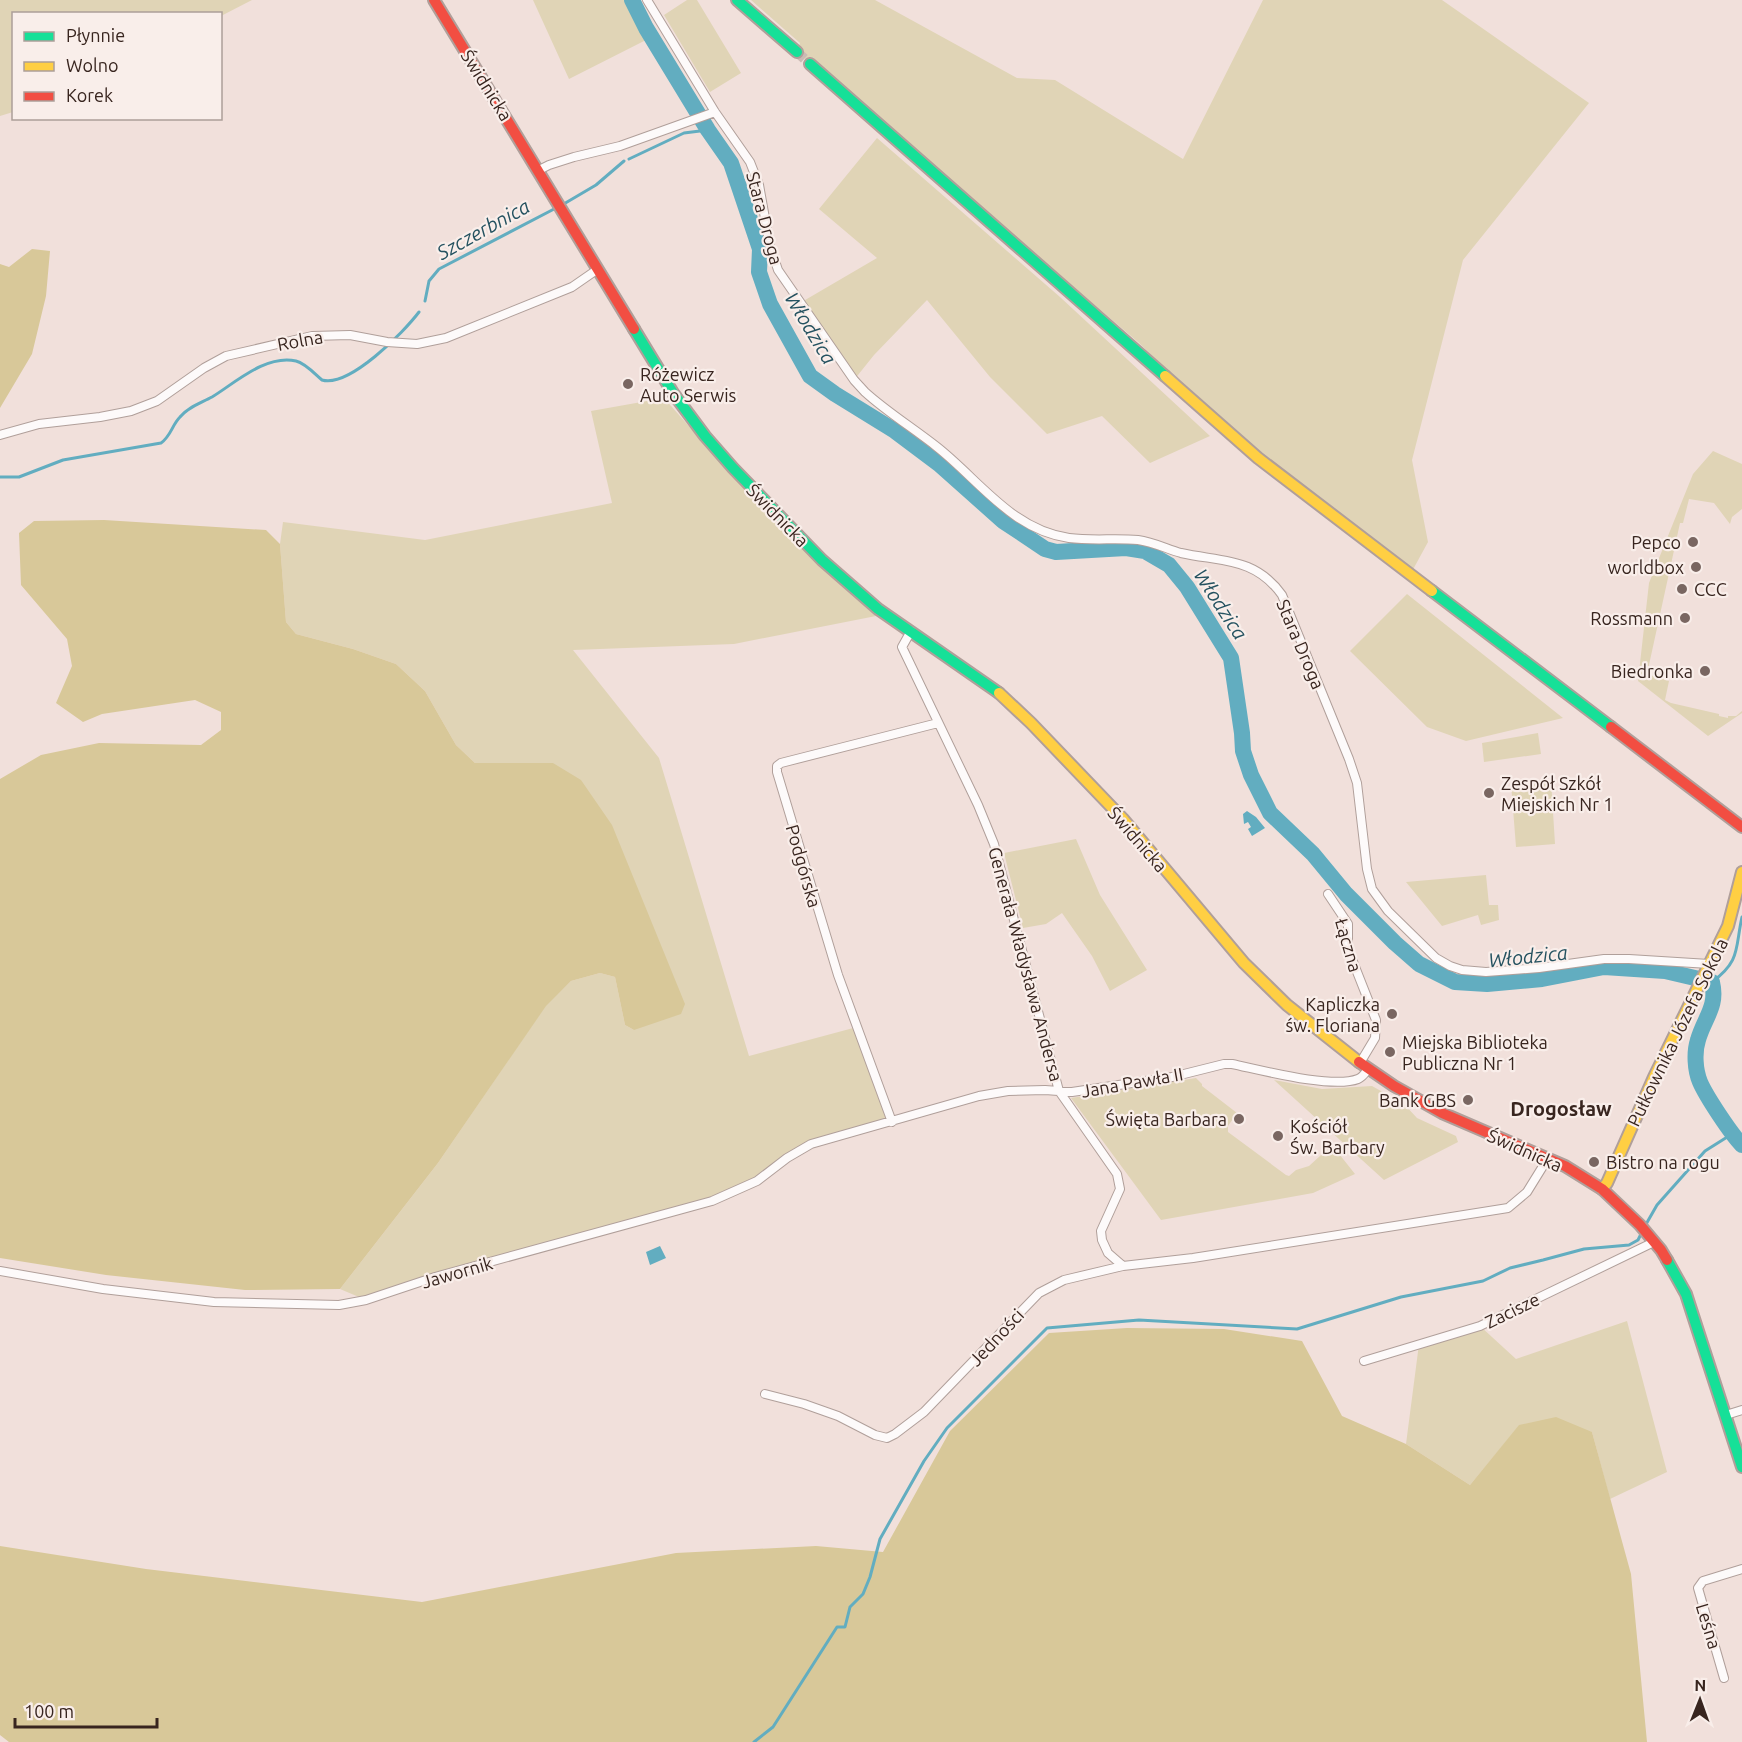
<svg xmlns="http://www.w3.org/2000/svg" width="1742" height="1742" viewBox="0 0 1742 1742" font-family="Ubuntu,sans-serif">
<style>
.green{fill:#e0d4b6}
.forest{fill:#d8c899}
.water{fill:#62adc0}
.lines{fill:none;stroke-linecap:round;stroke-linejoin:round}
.stream{stroke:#62adc0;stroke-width:3}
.river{stroke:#62adc0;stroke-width:16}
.secondary-tunnel{stroke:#ccbbb5;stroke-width:10;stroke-dasharray:10 5;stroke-linecap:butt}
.street-casing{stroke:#b09f9a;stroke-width:10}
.fast-casing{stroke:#b09f9a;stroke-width:14}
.slow-casing{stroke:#b09f9a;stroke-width:14}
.jam-casing{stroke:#b09f9a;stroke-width:14}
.street{stroke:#fdfafa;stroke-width:8}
.fast{stroke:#16e098;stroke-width:10}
.slow{stroke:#ffcf43;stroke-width:10}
.jam{stroke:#f24e42;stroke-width:10}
.poi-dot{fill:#796661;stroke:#f9eeea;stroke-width:2}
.labels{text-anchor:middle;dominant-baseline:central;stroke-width:4.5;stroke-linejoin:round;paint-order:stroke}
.street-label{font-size:18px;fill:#38251f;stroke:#f9eeea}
.poi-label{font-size:18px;fill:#38251f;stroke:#f9eeea;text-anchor:end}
.water-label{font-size:20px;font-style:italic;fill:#255260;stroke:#f9eeea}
.neighbourhood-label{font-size:20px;font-weight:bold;fill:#38251f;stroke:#f9eeea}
</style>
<rect width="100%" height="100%" fill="#f1e0db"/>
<path class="green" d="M0,0H252L221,16L220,14H14L13,112L0,116Z
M533,0H632L646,28V40L569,79Z
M687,0H697L741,73L710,92L664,15Z
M751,0H875L1017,78L1055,80L1183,159L1263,0H1442L1589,103L1463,260L1412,460L1428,542L1410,575L1258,458L1138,342L797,52L800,43Z
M877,138L1060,297L1210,436L1150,463L1102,416L1047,434L990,377L927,300L874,355L854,380L800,303L877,258L819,209Z
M664,398L763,510L876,616L734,644L573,650L659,758L749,1056L857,1027L892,1122L811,1144L739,1190L366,1300L340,1289L438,1163L546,1005L571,981L600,973L615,977L625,1025L634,1030L553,763H475L456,745L425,691L396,664L353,649L296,634L286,622L280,544L283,522L425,540L612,503L591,411Z
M1713,451L1742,464V509L1732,517L1730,524L1714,503L1689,499L1683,523H1680L1647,674L1669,681L1665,700L1671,703L1719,714V716L1728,718V716H1736L1742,711V713L1708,736L1638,681L1649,583L1693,474Z
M1407,594L1563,718L1466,741L1427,727L1350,651Z
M1538,733L1541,754L1484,762L1482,743Z
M1551,780L1555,844L1516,847L1511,783Z
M1076,839L1100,895L1147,970L1110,991L1092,956L1062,913L1046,924L1023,928L1004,853Z
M1486,875L1489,905H1498L1499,920L1481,925L1478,915L1442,926L1406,882Z
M1196,1078L1202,1084V1086L1237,1113L1228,1126V1132L1286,1175L1289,1176L1296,1170L1309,1166L1332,1145L1355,1174L1313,1193L1161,1220L1071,1098Z
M1274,1080L1322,1089L1372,1086L1404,1104L1417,1118L1456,1136L1458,1142L1384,1180Z
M1627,1321L1667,1472L1610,1499L1592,1432L1519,1426L1470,1485L1406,1444L1419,1344L1480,1326L1516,1359Z"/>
<path class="forest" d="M32,249L50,251L46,296L32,354L0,408V264L9,267Z
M104,520L266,530L280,544L286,622L296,634L353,649L396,664L425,691L456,745L475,763H553L581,780L612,825L685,1004L681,1014L634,1030L625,1025L615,977L600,973L571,981L546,1006L438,1163L340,1289L245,1290L106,1275L0,1258V779L41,755L99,743L201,745L221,730V712L195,700L102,714L83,722L56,703L72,666L67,639L21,585L19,533L34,521Z
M1127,1328L1224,1329L1302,1341L1342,1416L1406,1444L1470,1485L1519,1425L1556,1417L1592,1432L1631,1574L1647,1742H9L0,1735V1546L146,1569L422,1602L676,1553L816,1546L883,1552L950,1431L1049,1333Z"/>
<path class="water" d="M1247,811L1256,817L1265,828L1252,836L1248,829L1251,827L1248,822L1244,824L1243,814Z
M660,1246L666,1258L650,1265L646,1252Z"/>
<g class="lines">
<path class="stream" d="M629,159L684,133L708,130
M562,205L596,185L624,161
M425,301L429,281L439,269L556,208
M0,477H19L63,460L161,443C171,436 172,425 180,417C188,407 201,403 212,397C235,383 266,354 296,361C305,363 315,374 322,380C349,388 404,332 419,312
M1712,982C1741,961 1735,948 1742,917
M1645,1226L1657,1205L1705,1151L1732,1134
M754,1742L773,1727L837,1627H845L850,1607L863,1594L870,1577L880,1539L924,1461L947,1428L1047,1328L1139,1320L1297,1329L1401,1297L1483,1281L1510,1268L1543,1260L1584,1249L1629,1245L1638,1240L1642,1232"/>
<path class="river" d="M632,0L646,28L708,130L731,163L760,249L759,272L770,304L810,376L835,394L895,431L939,464L1003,521L1045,549L1056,552L1126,548L1145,551L1169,565L1187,587L1231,658L1242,733L1243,751L1251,775L1270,813L1313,854L1346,894L1395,943L1419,964L1455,982L1487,984L1542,979L1604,967L1665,971L1712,982C1718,1007 1704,1018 1698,1040C1694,1052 1695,1070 1700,1082C1706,1096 1731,1134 1742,1145"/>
<path class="secondary-tunnel" d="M797,52L810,64"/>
<defs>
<path id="street" d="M647,0L715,112L750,162L759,185L770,246L778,270L854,380L865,392C887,412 913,428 937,447C979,480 1012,530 1069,538C1092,541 1115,538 1138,540C1153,542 1167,549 1181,553C1221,562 1255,557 1282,595L1349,759L1357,783L1367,869L1372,889L1388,911L1436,958L1450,966L1462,970L1486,972L1539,968L1604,959H1629L1709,964
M539,170L549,165L574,157L620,146L715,112
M0,435L39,424L100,417L131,411L157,401L204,368L226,356L312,336L350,335L387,342L417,344L446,338L572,287L598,269
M911,631L902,647L978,805L994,844L1059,1091L1117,1174L1120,1189L1101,1231L1102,1240L1108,1253L1123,1266
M1328,894L1348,924V949L1376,1020L1375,1038L1360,1063
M892,1122L838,975L777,772V766L781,763L938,723
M0,1271L103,1289L214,1302L339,1305L366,1300L435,1277L712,1201L757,1181L787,1158L811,1144L979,1096L1008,1091L1045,1090L1072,1092L1172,1077L1224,1064H1232C1261,1070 1332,1089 1358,1079C1363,1077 1365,1073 1368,1069
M1364,1361L1480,1326L1654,1242
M765,1394L804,1404L838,1416L875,1435L887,1438L895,1434L924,1412L1039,1293L1064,1280L1123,1266L1193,1258L1508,1208L1527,1192L1548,1158
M1726,1415L1742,1410
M1724,1678L1698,1588L1703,1581L1742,1569"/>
<path id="fast" d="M737,0L797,52
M810,64L1165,376
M634,329L673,393L705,436L733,468L822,560L878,609L999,693
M1432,591L1611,727
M1667,1260L1686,1294L1742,1467"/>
<path id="slow" d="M1165,376L1258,458L1432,591
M999,693L1031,723L1123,819L1244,963L1287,1005L1359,1062
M1602,1189L1607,1183L1654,1077L1728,926L1742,872"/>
<path id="jam" d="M434,0L634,329
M1611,727L1742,827
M1359,1062L1394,1086L1442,1113L1565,1166L1602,1189L1640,1225L1661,1250L1667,1260"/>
</defs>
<use href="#street" class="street-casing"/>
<use href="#fast" class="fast-casing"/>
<use href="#slow" class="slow-casing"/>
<use href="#jam" class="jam-casing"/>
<use href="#street" class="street"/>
<use href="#fast" class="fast"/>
<use href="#slow" class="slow"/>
<use href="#jam" class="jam"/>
</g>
<g class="poi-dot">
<circle cx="628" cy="384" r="6"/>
<circle cx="1693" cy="542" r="6"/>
<circle cx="1696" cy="567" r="6"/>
<circle cx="1682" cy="589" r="6"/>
<circle cx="1685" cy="618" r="6"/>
<circle cx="1705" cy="671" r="6"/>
<circle cx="1489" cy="793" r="6"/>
<circle cx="1392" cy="1014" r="6"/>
<circle cx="1390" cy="1052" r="6"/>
<circle cx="1468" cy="1100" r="6"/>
<circle cx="1239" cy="1119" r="6"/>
<circle cx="1278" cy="1136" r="6"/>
<circle cx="1594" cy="1162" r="6"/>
</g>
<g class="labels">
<g class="street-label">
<text transform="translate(487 85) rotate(58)">Świdnicka</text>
<text transform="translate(765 218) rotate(75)">Stara Droga</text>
<text transform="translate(300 340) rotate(-10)">Rolna</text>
<text transform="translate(778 515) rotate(46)">Świdnicka</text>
<text transform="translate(1301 644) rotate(67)">Stara Droga</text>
<text transform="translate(1138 839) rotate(49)">Świdnicka</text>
<text transform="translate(804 866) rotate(74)">Podgórska</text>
<text transform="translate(1349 945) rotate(74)">Łączna</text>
<text transform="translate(1026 964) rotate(75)">Generała Władysława Andersa</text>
<text transform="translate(1677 1032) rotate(-64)">Pułkownika Józefa Sokola</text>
<text transform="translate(1132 1082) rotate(-10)">Jana Pawła II</text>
<text transform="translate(1525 1150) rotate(24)">Świdnicka</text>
<text transform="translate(457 1272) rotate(-16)">Jawornik</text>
<text transform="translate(1512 1310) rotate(-26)">Zacisze</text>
<text transform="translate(996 1337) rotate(-47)">Jedności</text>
<text transform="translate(1709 1626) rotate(73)">Leśna</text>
</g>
<g class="poi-label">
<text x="640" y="374" text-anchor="start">Różewicz<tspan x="640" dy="21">Auto Serwis</tspan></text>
<text x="1681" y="542">Pepco</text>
<text x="1684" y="567">worldbox</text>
<text x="1694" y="589" text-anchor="start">CCC</text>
<text x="1673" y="618">Rossmann</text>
<text x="1693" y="671">Biedronka</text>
<text x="1501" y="783" text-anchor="start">Zespół Szkół<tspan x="1501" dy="21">Miejskich Nr 1</tspan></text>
<text x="1380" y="1004">Kapliczka<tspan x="1380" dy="21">św. Floriana</tspan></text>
<text x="1402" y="1042" text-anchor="start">Miejska Biblioteka<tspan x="1402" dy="21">Publiczna Nr 1</tspan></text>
<text x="1456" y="1100">Bank GBS</text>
<text x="1227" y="1119">Święta Barbara</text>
<text x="1290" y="1126" text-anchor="start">Kościół<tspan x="1290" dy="21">Św. Barbary</tspan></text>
<text x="1606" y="1162" text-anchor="start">Bistro na rogu</text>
</g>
<g class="water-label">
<text transform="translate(483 229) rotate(-29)">Szczerbnica</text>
<text transform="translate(811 328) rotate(59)">Włodzica</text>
<text transform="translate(1221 604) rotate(57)">Włodzica</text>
<text transform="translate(1528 956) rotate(-6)">Włodzica</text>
</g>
<g class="neighbourhood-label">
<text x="1561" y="1108">Drogosław</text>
</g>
</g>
<rect x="12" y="12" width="210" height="108" fill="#f9eeea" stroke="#ac9e99" stroke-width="1.5"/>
<rect x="24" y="32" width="30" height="9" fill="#16e098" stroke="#ac9e99" stroke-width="1.5"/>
<text x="66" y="42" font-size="18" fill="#38251f">Płynnie</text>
<rect x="24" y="62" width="30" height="9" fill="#ffcf43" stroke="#ac9e99" stroke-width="1.5"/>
<text x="66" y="72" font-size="18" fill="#38251f">Wolno</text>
<rect x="24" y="92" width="30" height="9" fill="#f24e42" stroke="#ac9e99" stroke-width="1.5"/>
<text x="66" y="102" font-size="18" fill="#38251f">Korek</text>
<g transform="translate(1700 1700) rotate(1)" stroke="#f9eeea" stroke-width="4.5" paint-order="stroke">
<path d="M0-4.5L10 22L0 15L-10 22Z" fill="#38251f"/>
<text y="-9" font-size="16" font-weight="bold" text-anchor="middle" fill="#38251f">N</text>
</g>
<path d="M15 1718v9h142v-9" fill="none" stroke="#38251f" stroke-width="3"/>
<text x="24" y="1718" font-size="18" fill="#38251f" stroke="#f9eeea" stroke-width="4.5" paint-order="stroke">100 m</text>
</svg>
